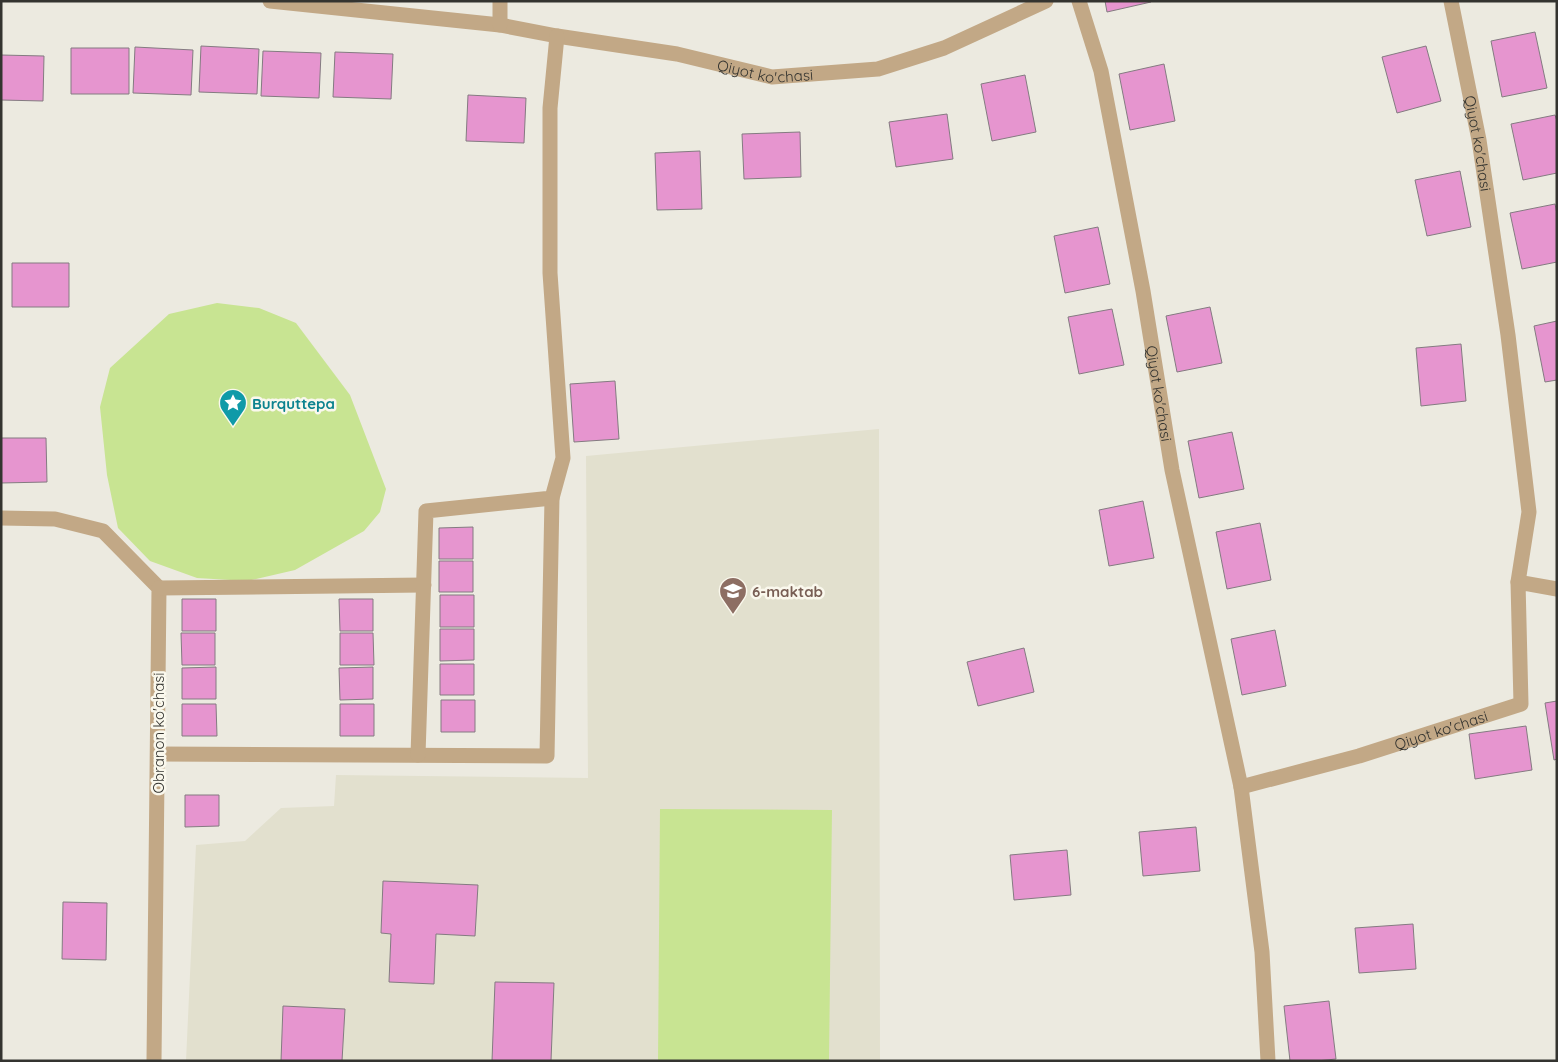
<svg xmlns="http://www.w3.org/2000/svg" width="1558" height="1062" viewBox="0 0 1558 1062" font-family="Quicksand,sans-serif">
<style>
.built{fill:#e2e0ce}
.green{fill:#c8e492}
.building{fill:#e695cf;stroke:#847b81}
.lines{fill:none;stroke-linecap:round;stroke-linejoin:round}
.minor{stroke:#c2a886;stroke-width:15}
.labels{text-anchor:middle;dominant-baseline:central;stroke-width:5;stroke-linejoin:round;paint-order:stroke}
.street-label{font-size:15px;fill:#343430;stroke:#faf8ed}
.culture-label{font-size:15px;font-weight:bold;fill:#0d838f;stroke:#faf8ed;text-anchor:start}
.education-label{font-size:15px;font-weight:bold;fill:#785e54;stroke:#faf8ed;text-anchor:start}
</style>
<rect width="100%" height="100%" fill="#eceae0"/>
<path class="built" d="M879,429L880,1061H186L196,845L245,841L281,808L334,806L336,775L588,778L586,456Z"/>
<path class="green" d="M217,303L259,308L296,323L350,395L386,489L380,512L364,531L295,570L247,581L197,578L150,561L118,528L107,475L100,407L110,368L169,314Z
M660,809L832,810L829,1061H658Z"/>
<path class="building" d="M1105,1H1151V2L1107,12Z
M1535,32L1547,88L1502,97L1491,41Z
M201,46L259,49L257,94L199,92Z
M1426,46L1441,101L1397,113L1382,57Z
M135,47L193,50L191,95L133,93Z
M71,48H129V94H71Z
M263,51L321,53L319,98L261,96Z
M335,52L393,54L391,99L333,97Z
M1,55L44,56L43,101L1,100Z
M1164,64L1175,121L1130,130L1119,74Z
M1025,75L1036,132L992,141L981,84Z
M468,95L526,98L524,143L466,141Z
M947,114L953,159L896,167L889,122Z
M1555,115L1557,121V173L1523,180L1511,124Z
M800,132L801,177L744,179L742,134Z
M700,151L702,209L657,210L655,153Z
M1460,171L1471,227L1427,236L1415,180Z
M1555,204L1557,214V262L1522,269L1510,213Z
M1098,227L1110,284L1065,293L1054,236Z
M12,263H69V307H12Z
M1210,307L1222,363L1177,372L1166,316Z
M1112,309L1124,365L1079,374L1068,317Z
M1557,321V380L1545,382L1534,326Z
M1461,344L1466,401L1421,406L1416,348Z
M615,381L619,439L574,442L570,384Z
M1232,432L1244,489L1199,498L1188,441Z
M1,438H46L47,482L1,483Z
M1143,501L1154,558L1109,566L1099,510Z
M1260,523L1271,580L1227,589L1216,532Z
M473,527V559H439V528Z
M439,561H473V592H439Z
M440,595H474V627H440Z
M182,599H216V631H182Z
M339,599H373V631H340Z
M440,629H474V660L440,661Z
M1275,630L1286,686L1242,695L1231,639Z
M181,633H215V665H182Z
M340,633H373L374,665H340Z
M1024,648L1034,692L978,706L967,662Z
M440,664H474V695H440Z
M216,667V699H182V668Z
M373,667V699L340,700L339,668Z
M441,700H475V732H441Z
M1557,701V759L1554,760L1545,703Z
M182,704H216L217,736H182Z
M340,704H374V736H340Z
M1526,726L1532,770L1475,779L1469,734Z
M185,795H219V826L185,827Z
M1196,827L1200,871L1143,876L1139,832Z
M1067,850L1071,895L1014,900L1010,855Z
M383,881L478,885L475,936L436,934L434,984L389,982L391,934L381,933Z
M63,902L107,903L106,960L62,959Z
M1413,924L1416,969L1359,973L1355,928Z
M495,982L554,983L551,1061H492Z
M1329,1001L1336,1059L1317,1061H1290L1284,1006Z
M283,1006L345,1009L342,1061H281Z"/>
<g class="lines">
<g class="minor">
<path id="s1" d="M270,1L500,25L557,36L677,54L772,77L878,69L944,48L1046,1"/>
<path id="s2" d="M1079,1L1101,71L1143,291L1172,470L1241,787L1262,952L1268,1061"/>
<path id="s3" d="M1451,1L1479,140L1508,335L1529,512L1518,582"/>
<path d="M500,25V1"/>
<path d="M1,518L55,519L103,531L159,588L154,1061"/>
<path d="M159,588L424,585"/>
<path d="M158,754L547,756L552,498"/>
<path d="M418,755L426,511L552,498L563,458L550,273V108L557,36"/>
<path id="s4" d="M1241,787L1359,756L1521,704L1518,582L1557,589"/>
</g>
</g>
<defs>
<symbol id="sight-pin" viewBox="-11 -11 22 30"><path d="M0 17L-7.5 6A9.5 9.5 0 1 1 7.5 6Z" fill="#0f9aa8" stroke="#faf8ed"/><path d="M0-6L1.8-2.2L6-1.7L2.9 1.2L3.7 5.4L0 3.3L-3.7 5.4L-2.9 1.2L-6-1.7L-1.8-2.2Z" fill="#fff"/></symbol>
<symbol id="school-pin" viewBox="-11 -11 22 30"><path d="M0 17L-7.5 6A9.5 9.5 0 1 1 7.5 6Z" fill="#8d6e63" stroke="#faf8ed"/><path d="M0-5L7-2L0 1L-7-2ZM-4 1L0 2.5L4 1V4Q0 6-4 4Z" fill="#fff"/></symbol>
</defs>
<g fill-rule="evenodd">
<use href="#sight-pin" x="217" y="387" width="32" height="43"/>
<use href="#school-pin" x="717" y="575" width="32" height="43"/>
</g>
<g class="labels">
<g class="street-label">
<text stroke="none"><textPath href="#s1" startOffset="501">Qiyot ko'chasi</textPath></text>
<text stroke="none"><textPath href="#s3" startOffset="145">Qiyot ko'chasi</textPath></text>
<text stroke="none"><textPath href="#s2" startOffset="401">Qiyot ko'chasi</textPath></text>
<text stroke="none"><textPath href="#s4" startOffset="208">Qiyot ko'chasi</textPath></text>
<text transform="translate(158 733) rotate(-90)">Obranon ko'chasi</text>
</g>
<g class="culture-label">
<text x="252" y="403">Burquttepa</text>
</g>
<g class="education-label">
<text x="752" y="591">6-maktab</text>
</g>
</g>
<rect width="1558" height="1062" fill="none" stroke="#343430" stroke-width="5"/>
</svg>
